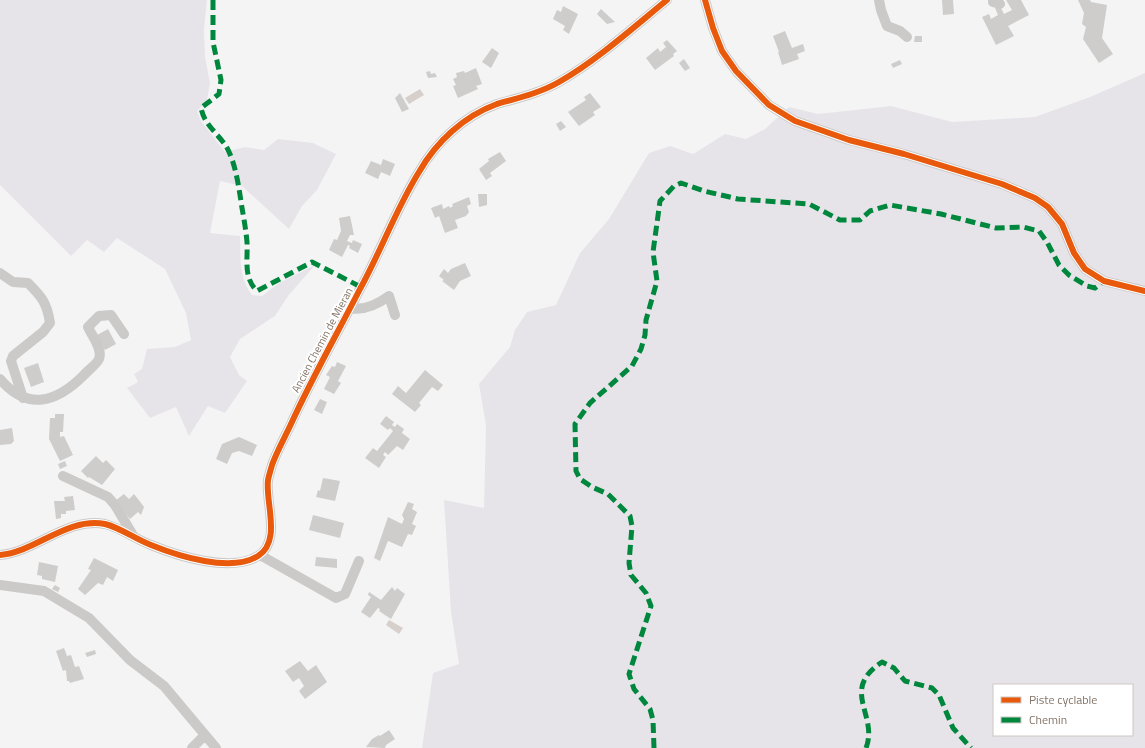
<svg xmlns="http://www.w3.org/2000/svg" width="1145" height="748" viewBox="0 0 1145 748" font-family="'Titillium Web',sans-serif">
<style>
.green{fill:#e7e4e9;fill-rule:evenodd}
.water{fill:#d7cfcc}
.building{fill:#cecdcc}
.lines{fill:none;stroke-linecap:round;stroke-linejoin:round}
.minor{stroke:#cbcac9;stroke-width:10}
.quiet{stroke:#00873e;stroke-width:5;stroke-dasharray:10 5;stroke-linecap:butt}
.cycleway-casing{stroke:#fff;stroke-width:8}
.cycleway{stroke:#e8590c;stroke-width:6}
.labels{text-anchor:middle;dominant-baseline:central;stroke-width:4;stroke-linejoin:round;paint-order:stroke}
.street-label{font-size:11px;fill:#837366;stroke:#fff}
</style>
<rect width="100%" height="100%" fill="#f4f4f5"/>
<path class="green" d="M0,0H207L204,29L205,57L210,83L207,100L197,111L201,121L225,152L245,147L264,150L278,139L313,143L336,154L317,190L302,206L289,229L242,186L220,181L210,233L240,236C241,257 238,277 252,295L262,296L279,283L315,265L288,296L275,316L240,339L230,357L239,375L247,381L225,413L208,406L189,436L176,407L150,418L127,388L138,382L134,374L142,369L147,349L175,347L191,340L186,313L165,269L117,238L104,252L87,240L71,256L0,185Z
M1145,73V748H422L433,673L459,664L451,612L444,500L484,508L486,426L479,384L510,347L515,330L527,312L556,305L580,253L609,219L649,153L670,146L693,154L725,134L746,139L765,129L789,107L818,114L891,106L952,122L1035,117L1090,97ZM994,685H1132V735H994Z"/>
<path class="water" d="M420,89L424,95L409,104L405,98Z
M389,620L403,628L399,634L386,625Z"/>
<path class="building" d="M942,0H953L954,14L943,15Z
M1006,0H1021L1029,15L1008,26L1014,36L996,45L982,17L989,14L991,19L998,15L995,8L1000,6L1004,14L1012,10Z
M1078,0H1090L1091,2L1107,5L1102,38L1113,54L1099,63L1083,39L1086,27L1082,24L1084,13Z
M563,6L578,14L569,34L563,30L565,26L553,19L557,10L561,12Z
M601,9L615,22L607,24L597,14Z
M785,31L792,48L803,44L805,51L797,54L799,59L782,65L778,52H779L773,36Z
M915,36H922V42H914Z
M667,40L677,51L673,54L674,56L655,70L646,58L658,48L660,52L666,47L663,43Z
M492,48L499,53L491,68L482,62Z
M684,59L690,68L685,71L679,63Z
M900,60L902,64L893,68L891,64Z
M476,68L482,84L476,86L478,89L458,98L453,86L456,85L453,79L457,77L456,73L464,71L465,73Z
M430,71L431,74L435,73L437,77L428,78L426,72Z
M400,93L409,109L402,112L395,98Z
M590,93L601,107L593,112L595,115L579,126L568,112L586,100L584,97Z
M561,121L566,127L560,131L556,124Z
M500,152L506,161L490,173L492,176L486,180L479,169L489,161L488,159Z
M383,159L395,164L390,176L381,172L378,179L365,173L371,161L381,165Z
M478,194H487V205L479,207Z
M469,197L471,204L467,206L469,212L466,216L455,220L458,228L445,233L439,216L435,218L431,208L442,204L443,209L449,206L450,208L453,206L452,204Z
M350,216L354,235H350L347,241L352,243L353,240L362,244L358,253L349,248L350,246L348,245L342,257L329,250L334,239L337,240L341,231L339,218Z
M465,263L471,276L460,281L454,290L442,281L444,280L439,276L444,269L448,273L451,269Z
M108,329L116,344L105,350L97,335Z
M337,362L346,366L338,381L341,383L334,394L324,389L330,377L326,375L332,366L335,367Z
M38,363L44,382L31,387L24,368Z
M425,370L443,385L438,391L432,387L419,403L421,405L415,412L392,394L398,386L406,393Z
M320,399L327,402L322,414L314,410Z
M55,414H64L63,432H60V437L64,436L73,455L60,461L49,439L50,418H55Z
M386,416L394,422L392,425L395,427L397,424L404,429L402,433L410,439L403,450L397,446L388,455L385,452L383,455L386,457L379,468L365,458L373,448L377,451L393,431L390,428L388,430L380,424Z
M12,428L14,441L11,444L0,445V430Z
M239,437L257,445L252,456L239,451L232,453L227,464L216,459L222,444Z
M96,456L103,463L106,460L115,469L102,485L89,477L88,478L81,471Z
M65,461L67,466L60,469L58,464Z
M323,478L340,481L335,501L316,497L318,490L320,491Z
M124,494L129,499L134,494L138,499L144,507L141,515L138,512L130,519L115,501Z
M73,496L75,510L66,511V514H61V518L56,519L54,501H65L64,497Z
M408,502L414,504L412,509L417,512L412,524L416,526L412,535L408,534L402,547L388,541L380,561L374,558L388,517L402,524L404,519L402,515Z
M313,515L344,523L340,538L309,530Z
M316,557L337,559V568L315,566Z
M94,558L118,570L113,581L107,577L103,585L98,583L85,595L78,589L91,570L88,569Z
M39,562L58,566L55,582L42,579V576L37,575Z
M55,585L60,588L58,592L52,589Z
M392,587L395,591L397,588L405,594L391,619L379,611L380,609L378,608L370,618L361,612L371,597L368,595L369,592L381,600Z
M64,648L67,656L71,655L75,667L79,666L84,679L70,683L69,681H67L66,670L63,671L56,651Z
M95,650L96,654L87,657L85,653Z
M300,661L308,671L316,665L327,682L305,699L299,691L304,686L299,678L293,682L285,671Z
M389,730L395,739L386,745L385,748L366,747L372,739L379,735L380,736Z"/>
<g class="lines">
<path class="minor" d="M705,0L713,28L722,51L736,71L769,105L795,121L849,140L904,154L1002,184L1035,198L1048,207L1062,224L1074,253L1085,269L1104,281L1145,291
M879,0L881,10L887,26L900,31L907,37
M993,0V2L1000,4
M0,273L13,282L28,283C42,297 47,303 50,323L43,332L13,356L11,361L23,398
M350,308C364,311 378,304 389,296L395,315
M0,379C28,412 57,402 84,375C88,370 97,364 99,359C103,349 92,336 88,327L99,316L111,315L124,334
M63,476L108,497L115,505L134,537
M0,555C36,552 66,517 105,524C121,528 135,539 151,545C178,556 231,573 258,556C282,541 265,502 268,480C269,475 271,469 272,465C277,451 285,437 291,424C312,378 337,334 360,289C381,251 396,209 419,172C436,142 464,116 497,104C518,98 540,93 559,82C596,61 634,27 667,0
M260,555L336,598L345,594L359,561
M0,585L44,591L89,618L130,660L164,686L216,748
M192,748L205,735"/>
<path class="quiet" d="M213,0V42L221,80L219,94L201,108C204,124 217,133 226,146C236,163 239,189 242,208C244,219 246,231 247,242C248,260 243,277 257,291L312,262L361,287
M654,748L653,720L650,709L634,689L629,674L651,606L646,593L631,575L629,563L632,526L630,516L608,494L592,487L580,479L576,471L575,424L590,403L632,366L641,349L645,335L646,320L657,281L653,252L660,201L674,186L681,183L704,191L738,199L809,204L840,220H860L870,211L890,205L941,214L996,228L1023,227L1039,231L1047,242L1059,265L1069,275L1087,286L1095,288L1104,281
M866,748C879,715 839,690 882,662L894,668L905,681L932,688L939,695L953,728L971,748"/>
<defs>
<path id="cycleway" d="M705,0L713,28L722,51L736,71L769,105L795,121L849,140L904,154L1002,184L1035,198L1048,207L1062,224L1074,253L1085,269L1104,281L1145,291
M0,555C36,552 66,517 105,524C121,528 135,539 151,545C178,556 231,573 258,556C282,541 265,502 268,480C269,475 271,469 272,465C277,451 285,437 291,424C312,378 337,334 360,289C381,251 396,209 419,172C436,142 464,116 497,104C518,98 540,93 559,82C596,61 634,27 667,0"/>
</defs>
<use href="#cycleway" class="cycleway-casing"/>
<use href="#cycleway" class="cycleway"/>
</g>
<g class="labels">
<g class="street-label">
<text transform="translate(322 340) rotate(-62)">Ancien Chemin de Mieran</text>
</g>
</g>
<rect x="993" y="684" width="140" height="52" fill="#ffffff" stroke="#cdc7c2"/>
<rect x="1001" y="697" width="20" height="6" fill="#e8590c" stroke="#cdc7c2"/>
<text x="1029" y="704" font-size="12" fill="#837366">Piste cyclable</text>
<rect x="1001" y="717" width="20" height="6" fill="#00873e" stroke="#cdc7c2"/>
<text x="1029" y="724" font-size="12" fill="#837366">Chemin</text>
</svg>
